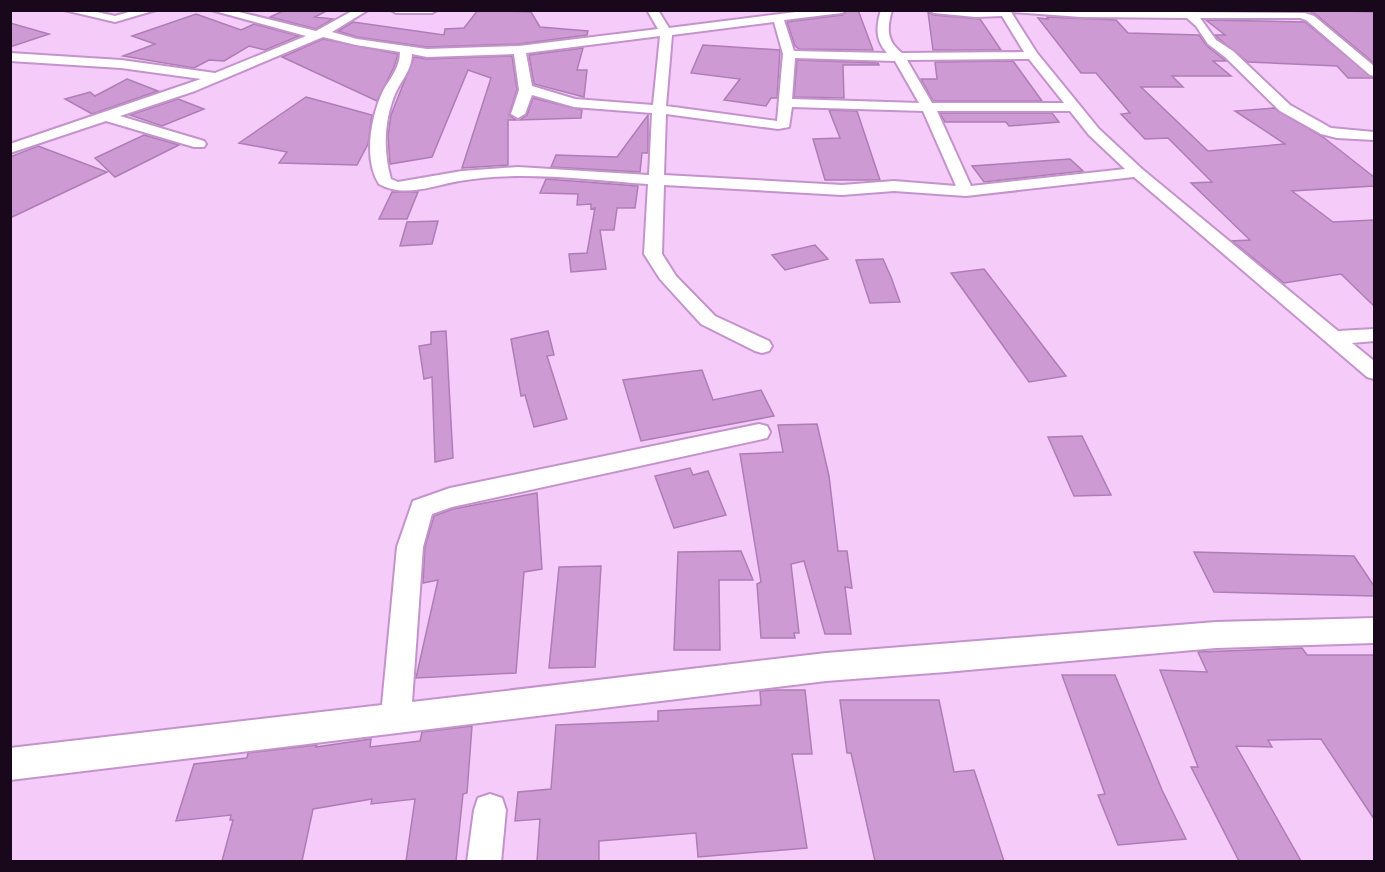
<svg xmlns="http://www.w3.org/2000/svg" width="1385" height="872" viewBox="0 0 1385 872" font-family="'Open Sans',sans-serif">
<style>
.building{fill:#cd9ad4;stroke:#ae7db5;stroke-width:1.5}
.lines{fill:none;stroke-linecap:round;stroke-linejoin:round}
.minor-casing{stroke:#c593cc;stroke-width:4}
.minor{fill:#fff;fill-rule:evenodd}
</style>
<rect width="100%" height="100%" fill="#f5cbfa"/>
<path class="building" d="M285,10H328L315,17L333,19L316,29L270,17Z
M478,10L531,12L540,27L588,31L587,35L519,44L427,47L357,37L338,31L353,22L444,35L445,29L464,28Z
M849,10H858L873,50L799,49L795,46L787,22L842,15Z
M1307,10L1374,12V63L1315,14Z
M928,12L934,15L980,19L1001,50H933Z
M196,14L241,30L254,24L299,36L265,50L249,46L224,61L209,60L194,68L123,56L155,44L132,36Z
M1047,17L1116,20L1128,33L1199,35L1207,46L1226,61H1213L1231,76H1172L1183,87H1141L1208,151L1285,144L1235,111L1274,108L1323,137L1374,177V186L1292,191L1333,222L1374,220V306L1341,274L1284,283L1232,241L1250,240L1191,183L1212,182L1168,138L1145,139L1121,114L1130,113L1096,73H1081L1038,18L1048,19Z
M1206,20L1305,22L1373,78H1348L1337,66L1248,62L1218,38L1215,35H1225Z
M10,23L49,34L10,47Z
M323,39L398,54L394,67L377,101L282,57Z
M703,45L780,50L777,98H771L766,106L724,100L740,79L691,73Z
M583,48L577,70H587L584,97L534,84L529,55Z
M512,56L517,90L509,115L516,120H508V165L462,168L491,78L468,70L432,157L390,164L388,136L391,115L414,57L427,59Z
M797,60L878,63L879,65H843L844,98L794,97Z
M1013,61L1042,101H933L921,79H937L935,62Z
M127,79L158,91L92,114L65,99L90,92L95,96Z
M306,97L372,115L368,144L357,165L279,163L287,152L239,143Z
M533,98L582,110L581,118L520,120L527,115Z
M178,99L204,109L162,126L130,115Z
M829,110L857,111L880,180H825L813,139L840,138Z
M940,113H1052L1059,122L1009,126L1006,122H945Z
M648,115V153H642L640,172L551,167L556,155L617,157Z
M144,135L179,145L115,177L95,158Z
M38,146L107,172L10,218V157Z
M1070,159L1083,171L984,182L972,166Z
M546,179L638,186L635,208H617L614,230H600L606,269L571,272L569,254L587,253L595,208L591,209V204L577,205L578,194L540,193Z
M392,192H418L407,219H379Z
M438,221L432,244L400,246L407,222Z
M815,245L828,259L785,270L772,255Z
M883,259L891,277L900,302L870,303L856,260Z
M984,269L1066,376L1029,382L951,273Z
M446,331L453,458L435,462L432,377L424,379L419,346L431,344V332Z
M548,331L554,355L547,356L567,419L534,427L525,395L521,396L511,339Z
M702,370L713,400L761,390L774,416L641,441L623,380Z
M817,424L829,476L838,551H847L852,588L845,587L851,634H825L804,561L791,564L799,633H794L795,638H761L757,584L761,582L740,454L783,452L778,425Z
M1082,436L1111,495L1074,496L1048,437Z
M690,468L693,475L708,471L726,515L674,528L655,476Z
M537,493L542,569L524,572L516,673L416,678L438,580L423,583L425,547L434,516L453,509Z
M741,551L753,580H719L720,650H674L678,552Z
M1194,552L1354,556L1374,586V596L1214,592Z
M601,566L595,667L549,668L559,567Z
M1302,648L1307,655H1374V819L1321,739L1268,740L1272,747L1236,746L1301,861H1239L1191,767H1198L1160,670L1207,672L1198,652Z
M1062,675H1115L1162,790L1186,839L1118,845L1098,795L1105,794Z
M774,690H805L812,754H792L807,848L698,857L696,833L599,841V861H537L540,819L515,821L518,792L551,789L556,725L658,721V711L761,705L760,691Z
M840,700H939L954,772L974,770L1004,861H875L851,753H847Z
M472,726L467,793L463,794L456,861H406L415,799L371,804L372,799L313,809L302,861H222L233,820H230L231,815L176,821L194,764L247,758L248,753L317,745L316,747L371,739L370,747L420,741L422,732Z"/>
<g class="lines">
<defs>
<path id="minor" d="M64,10H88L115,16L136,10H156L115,22Z
M211,10H231L316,31L354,10H368L332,32L357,39L427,49L519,46L658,29L647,10H658L669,28L812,10H847L842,13L784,20L794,51L887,53C875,40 876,26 881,10H892C887,28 886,41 902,53L1024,52L1002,16L976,17L934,13L929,10L1305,13L1314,16L1374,66V76L1370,75L1306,20L1300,18H1200L1216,40L1233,51L1290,105L1331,128L1374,132V140L1337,138L1321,134L1280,111L1225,57L1208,44L1196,26L1187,18L1081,17L1011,12L1037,53L1099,129L1142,169L1338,331L1374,329V341L1352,343L1374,361V379L1367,377L1134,177L966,196L894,191L842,195L664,185L662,254L676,276L715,316L769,341L772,346L769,351L762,353L755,351L701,324L660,279L644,254L648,184C587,180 520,170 459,181C432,186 404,198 379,184C363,159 371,116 383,91C390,78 400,68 400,52L356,45L323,37L195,91L120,116L204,141L206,144L204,147H194L106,121L10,153V144L201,79L121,68L10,61V53L121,60L215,73L306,36ZM774,22L783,54L777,121L666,106L672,35ZM660,36L653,105L575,99L532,86L526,53ZM412,54L427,57L514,54L519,90L511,114L518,118L525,114L532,95L574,107L652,113L649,175L518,167L462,171L398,182L391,179C383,151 384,121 395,94C401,80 412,70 412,54ZM795,58L895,61L919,103L792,99ZM1029,59L1064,103H932L907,60ZM792,107L923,111L956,186L894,181L842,185L664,175L666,114L778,129L789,127ZM937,111H1070L1089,135L1125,169L971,186Z
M391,10H437L432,13H396Z
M759,424L767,426L770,432L767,438L452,507L432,514L423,547L412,702L826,653L1216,622L1374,618V643L1216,648L946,672L826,681L10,780V748L382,705L397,547L413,501L450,488Z
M490,794L502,798L506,810L501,862H467L474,810L478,798Z"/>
</defs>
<use href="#minor" class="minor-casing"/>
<use href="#minor" class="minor"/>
</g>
<rect width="1385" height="872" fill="none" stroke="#19071b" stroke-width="24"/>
</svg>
